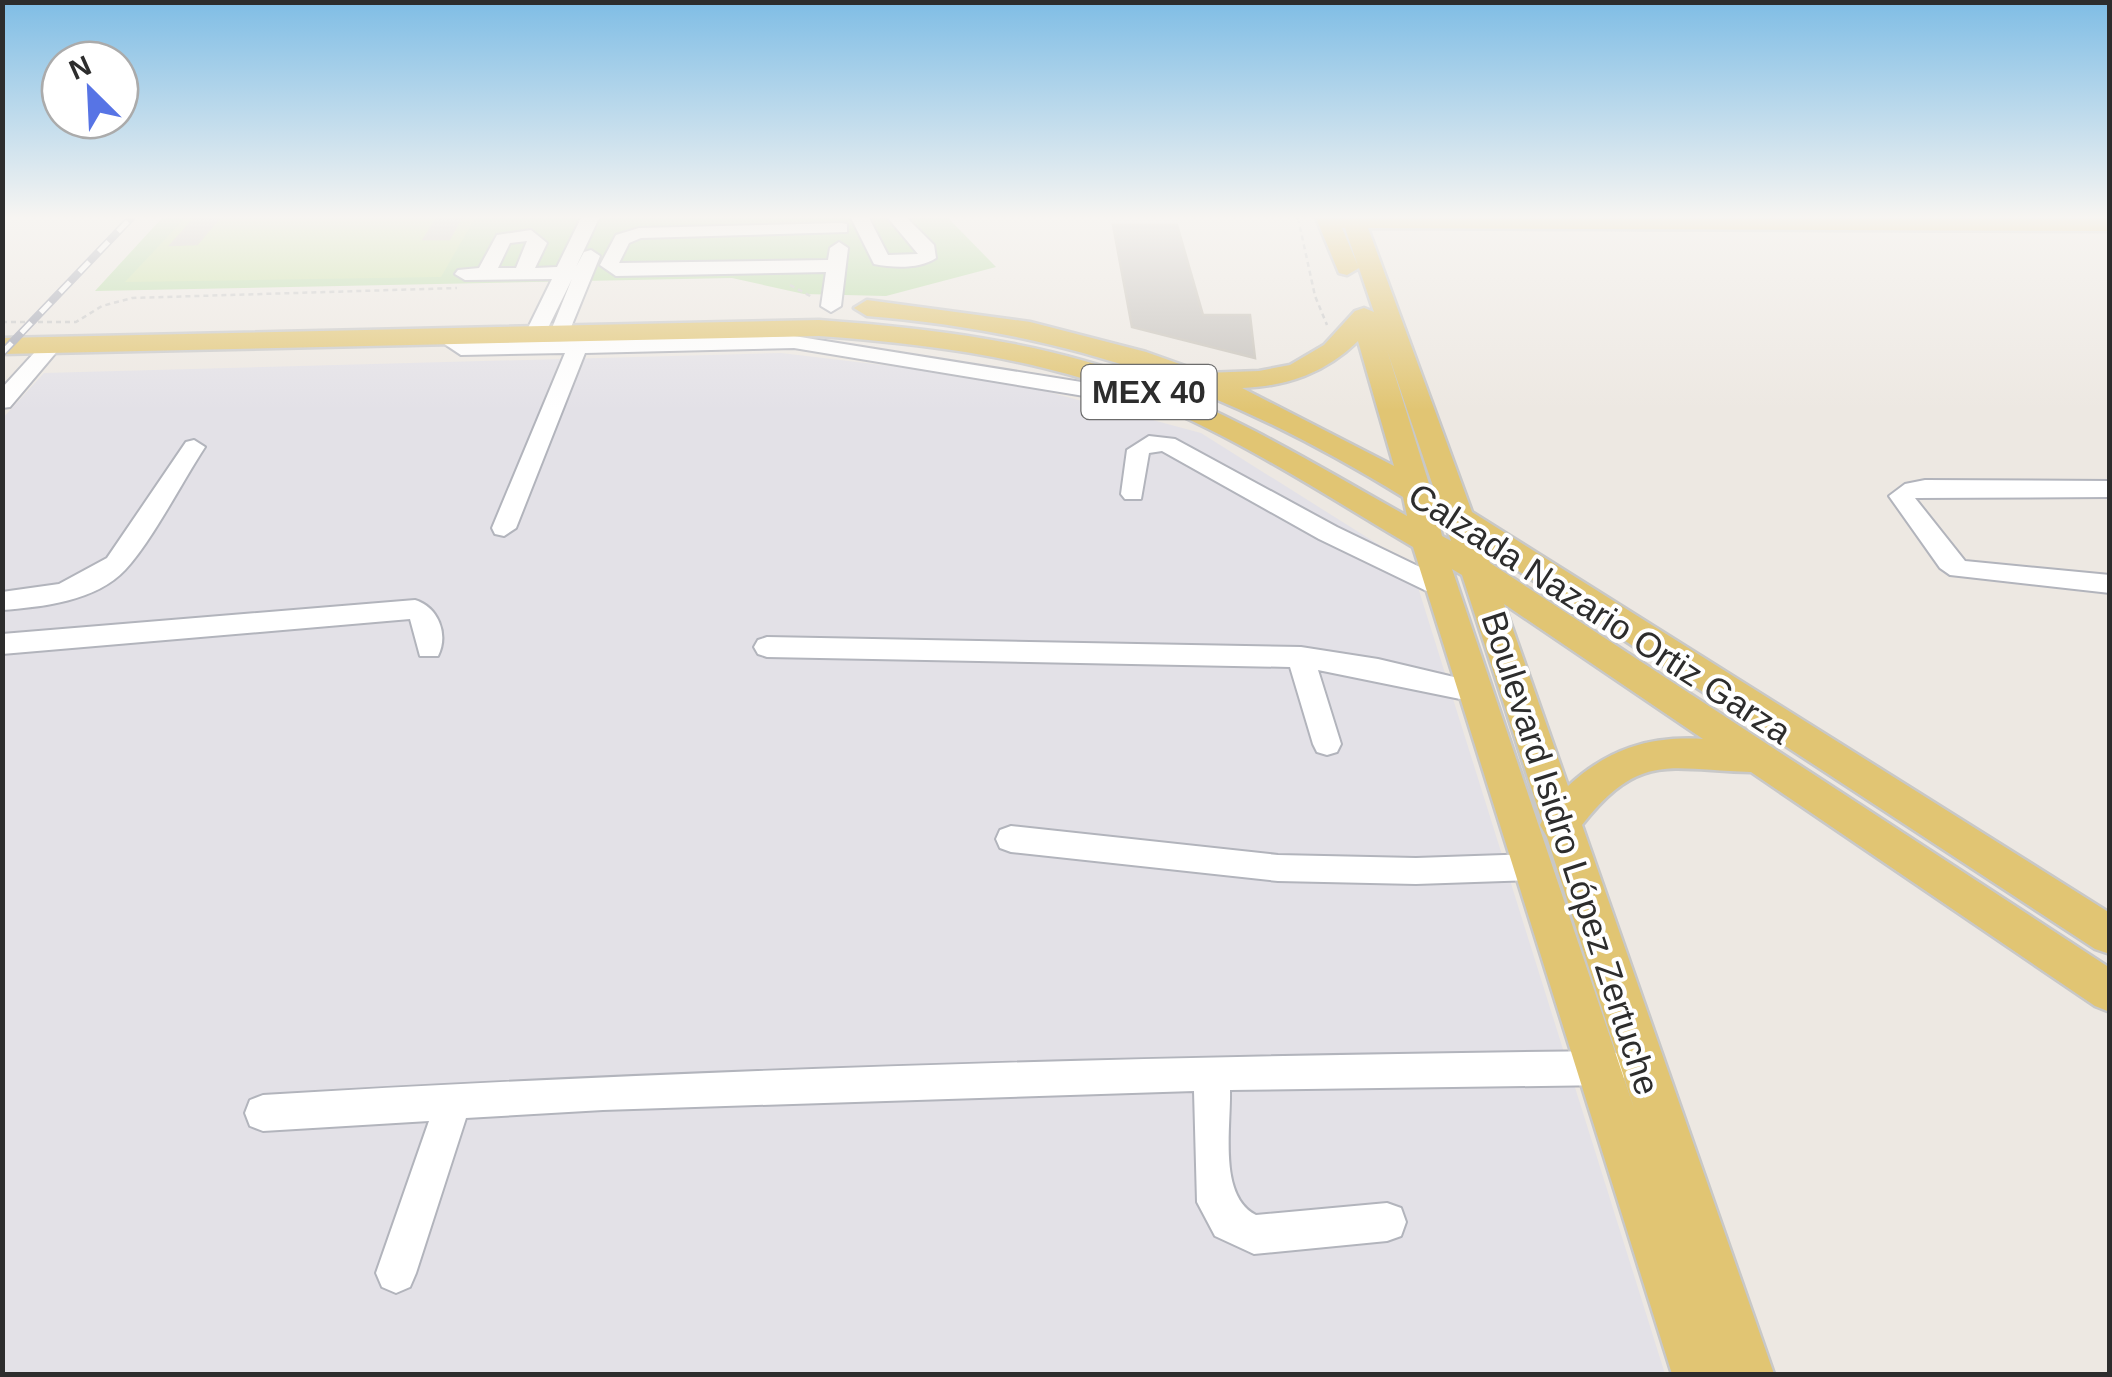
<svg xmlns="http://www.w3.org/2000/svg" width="2112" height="1377" viewBox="0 0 2112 1377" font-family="Arial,sans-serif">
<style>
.industrial{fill:#e3e1e7}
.green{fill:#b9dca6}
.pitch{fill:#c9e2a3}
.building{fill:#c6c2bd;stroke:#c9c4bb;stroke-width:2.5}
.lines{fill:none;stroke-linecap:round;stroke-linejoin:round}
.minor-casing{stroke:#b2b4bc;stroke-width:4}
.major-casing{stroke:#c8c8c8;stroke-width:5}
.path{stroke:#c8c8c8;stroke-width:2.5;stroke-dasharray:5 4;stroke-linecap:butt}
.minor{fill:#fff;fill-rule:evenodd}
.major{fill:#e1c573;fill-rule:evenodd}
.rail-casing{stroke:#a5a8b5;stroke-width:8}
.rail{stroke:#fff;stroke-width:5;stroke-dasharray:14;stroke-linecap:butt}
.labels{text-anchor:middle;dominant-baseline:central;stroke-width:8;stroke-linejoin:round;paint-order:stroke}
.shield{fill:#fff;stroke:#6c6c6c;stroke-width:2.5}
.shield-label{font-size:32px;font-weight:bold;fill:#2d2d2d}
.street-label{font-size:35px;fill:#2d2d2d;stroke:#fff}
</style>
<rect width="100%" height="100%" fill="#ede8e2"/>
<path class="industrial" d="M781,353L1000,379L1201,433L1411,565L1665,1374H3L2,419L44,373Z"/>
<path class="green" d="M162,218H948L996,267L886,296L804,294L732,278L95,291Z"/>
<path class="pitch" d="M185,218H475L441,277L125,282Z"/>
<path class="building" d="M195,218H219L197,244L171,245Z
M437,218H461L449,239H424Z
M1113,225H1177L1203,315H1250L1255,358L1132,327Z"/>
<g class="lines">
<defs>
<path id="minor" d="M581,218H599L576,267L584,252L591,250L600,256L567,337L560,339L550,333L572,279L545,334L535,340L525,334L552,279L465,280L455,274L458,270L479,268L497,235L531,230L547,243L535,268L557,267ZM527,241L516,268H498L510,243Z
M851,218H869L888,255L918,254L888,218H907L934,245L936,258C920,269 894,268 874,264Z
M841,223L847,224V232L641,238L629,243L619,263L828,260L830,248L839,242L848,248L841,306L831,312L821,306L826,272L616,276L600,265L616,235L639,228Z
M583,327L593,333L590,340L794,336L1181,398L1192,405L1181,412L794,348L585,353L516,528L504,536L495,534L492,528L565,353L461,355L434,337L444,331L466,343L570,341L576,329Z
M52,339L59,341V349L10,407L2,408V388L45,341Z
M1149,436L1175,439L1337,527L1455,584L1459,590L1455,596H1437L1319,539L1162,451L1149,453L1141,499H1125L1121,494L1127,450Z
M194,440L205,447C182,482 152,541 125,570C96,601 42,607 2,610V592L59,584L107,558L186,442Z
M1925,480L2110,481V497L1915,498L1965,561L2110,575V593L1950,575L1940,568L1889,496L1905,484Z
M415,600C438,607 449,634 438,656H420L410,619L2,654V634Z
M767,637L1301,647L1378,659L1475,682L1485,685L1489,692L1485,699L1475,702L1318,670L1341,744L1337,752L1327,755L1317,752L1313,744L1290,667L767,657L758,654L754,647L758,640Z
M1011,826L1278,855L1416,858L1535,854L1546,858L1551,867L1546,876L1535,880L1416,884L1278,881L1011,852L1000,848L996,839L1000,830Z
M1611,1051L1623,1056L1629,1068L1623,1080L1611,1085L1230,1090C1231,1128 1218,1196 1256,1215L1387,1203L1401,1208L1406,1222L1401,1236L1387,1241L1254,1254L1215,1236L1197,1202L1194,1091L603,1110L466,1118L416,1273L410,1287L396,1293L382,1287L376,1273L429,1121L263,1131L250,1126L245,1113L250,1100L263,1095C711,1068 1161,1056 1611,1051Z"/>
<path id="major" d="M1316,218H2110V231L1368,228L1472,512L2110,913V954L2095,949L1485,549L1490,563L2110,968V1012L2095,1006L1751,772C1669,770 1640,751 1582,825L1774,1374H1672L1413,547C1318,491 1223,427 1118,390C1023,356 919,343 819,336L2,354V338L819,320C926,328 1041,341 1142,380C1235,415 1320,467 1407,516L1403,497C1227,389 1073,333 867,316L854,308L867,300L1030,322L1146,352L1205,373L1259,371L1290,365L1324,345L1355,311L1364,308L1374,312L1359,268L1347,275L1339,273ZM1342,228H1345L1358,266ZM1358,341L1394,466L1242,388C1288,386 1325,373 1358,341ZM1387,350L1391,362L1434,489L1430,487ZM1438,519L1445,523L1451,541L1442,536ZM1452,569L1462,575L1542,821L1540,825L1547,837L1634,1108ZM1504,604L1703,739C1649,736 1608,749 1568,786Z"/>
</defs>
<use href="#minor" class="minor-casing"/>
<use href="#major" class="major-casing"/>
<path class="path" d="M1298,218L1315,296L1327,325
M790,285L812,297
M2,322H76L102,306L132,298L457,288"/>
<use href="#minor" class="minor"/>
<use href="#major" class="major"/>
<defs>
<path id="rail" d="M2,353L131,218"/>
</defs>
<use href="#rail" class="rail-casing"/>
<use href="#rail" class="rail"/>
</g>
<linearGradient id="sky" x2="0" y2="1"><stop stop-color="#7fbde5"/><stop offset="0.53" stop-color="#f7f5f2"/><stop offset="1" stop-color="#f7f5f2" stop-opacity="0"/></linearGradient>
<rect width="2112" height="410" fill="url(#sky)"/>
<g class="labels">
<rect class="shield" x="1081.5" y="365" width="135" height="54" rx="8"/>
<g class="shield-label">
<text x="1149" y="392">MEX 40</text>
</g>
<g class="street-label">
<text transform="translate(1600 613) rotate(33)">Calzada Nazario Ortiz Garza</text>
<text transform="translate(1571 853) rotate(72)">Boulevard Isidro López Zertuche</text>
</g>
</g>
<rect width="2112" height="1377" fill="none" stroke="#2d2d2d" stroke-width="10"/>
<g transform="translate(90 90) rotate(336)"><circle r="48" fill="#ffffff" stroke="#ababab" stroke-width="2.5"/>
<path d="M0-8L18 38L0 25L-18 38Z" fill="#5774e5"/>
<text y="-15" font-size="28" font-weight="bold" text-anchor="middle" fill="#2d2d2d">N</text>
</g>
</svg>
